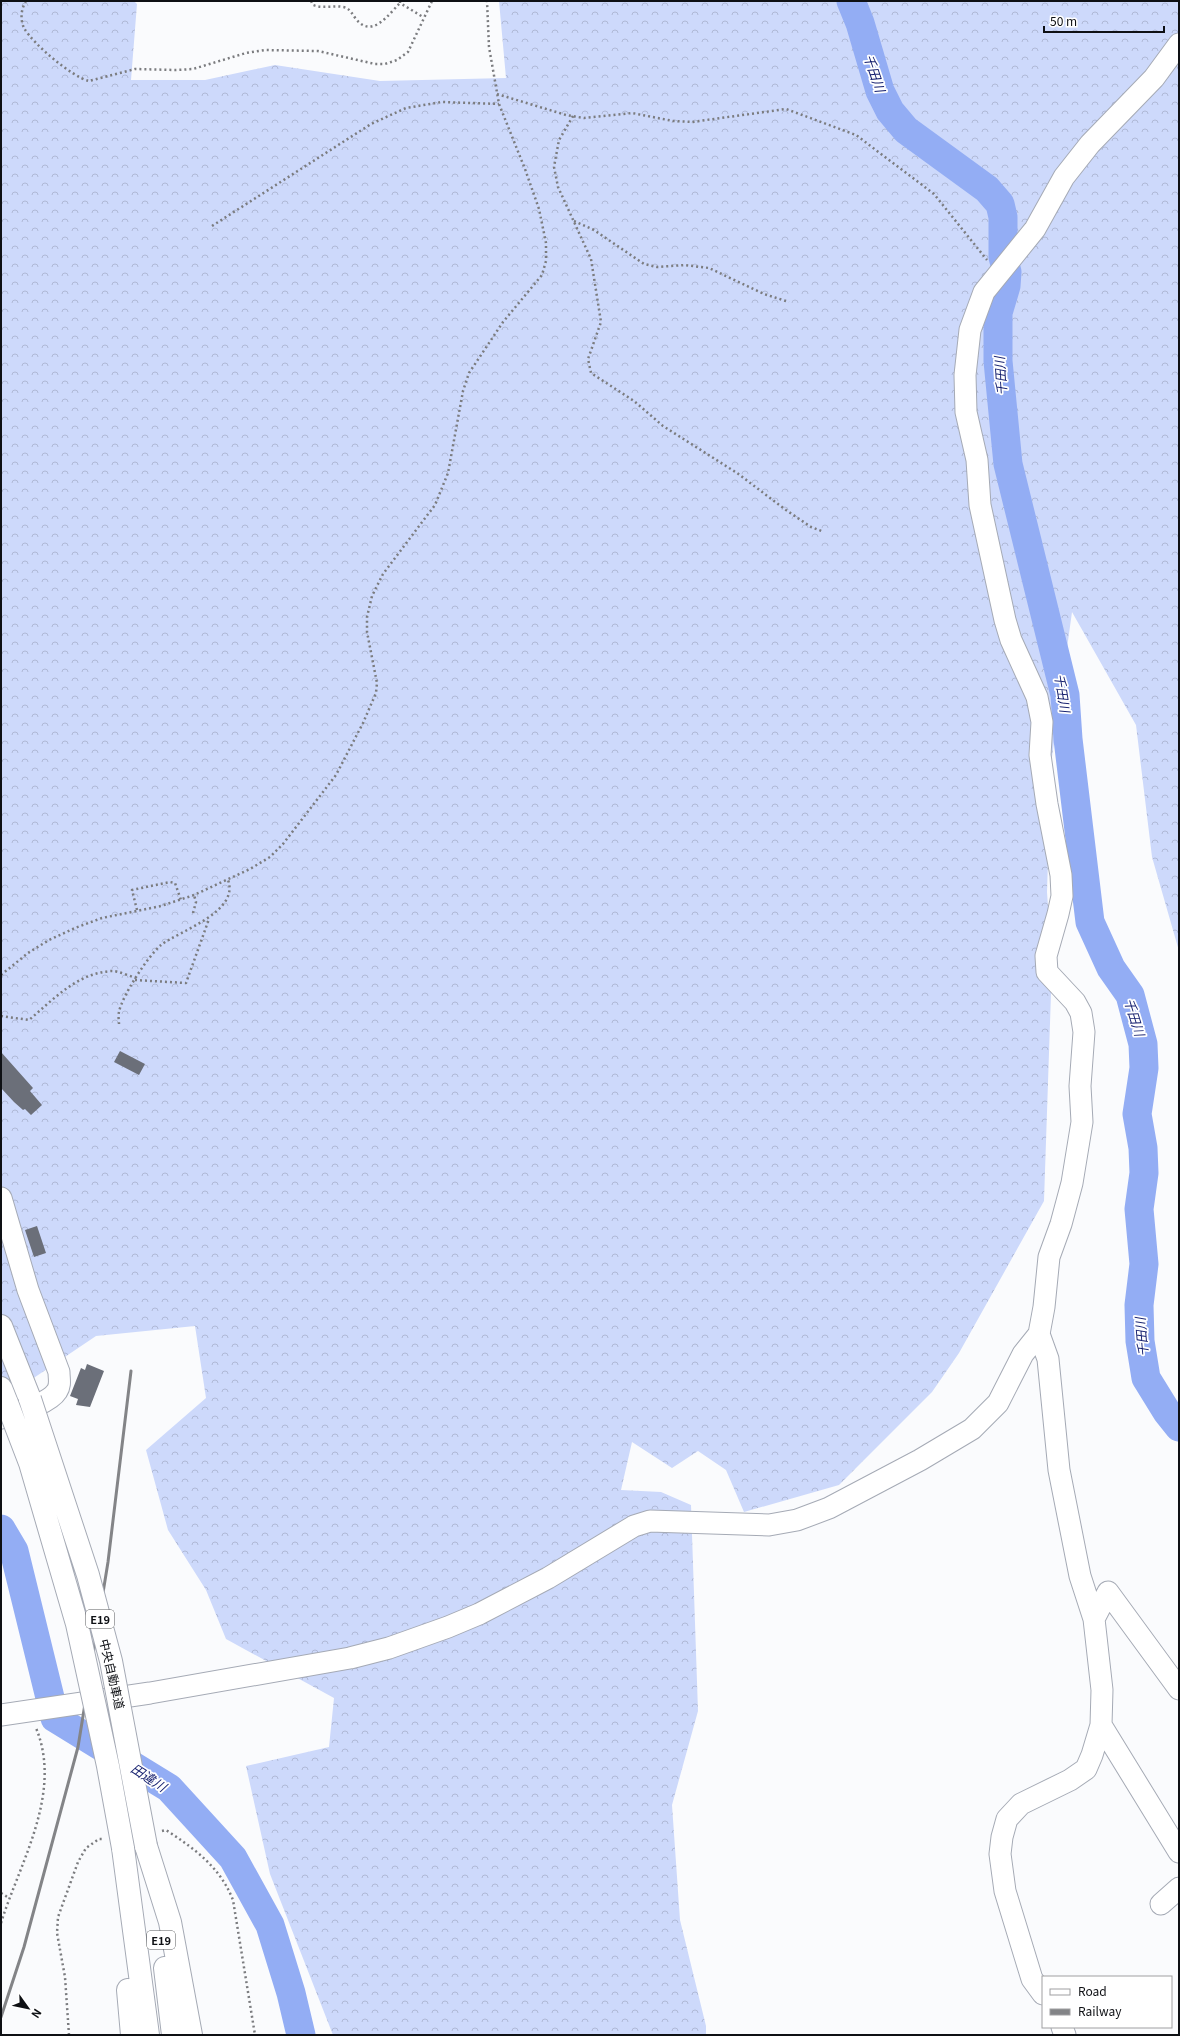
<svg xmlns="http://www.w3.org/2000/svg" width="1180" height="2036" viewBox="0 0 1180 2036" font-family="Georgia,'Noto Sans JP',serif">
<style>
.forest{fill:url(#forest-crowns)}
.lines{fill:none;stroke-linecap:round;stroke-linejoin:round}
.river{stroke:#93adf4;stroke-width:29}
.building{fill:#6b6f79}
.minor-casing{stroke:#a5aab5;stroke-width:23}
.highway-casing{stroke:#a5aab5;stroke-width:24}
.path{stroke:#7b7c7f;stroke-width:2.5;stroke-dasharray:2 3;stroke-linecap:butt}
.minor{stroke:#fff;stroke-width:21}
.highway{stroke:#fff;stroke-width:22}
.rail{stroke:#838487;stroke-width:3}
.highway-bridge-casing{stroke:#a5aab5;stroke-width:24;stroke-linecap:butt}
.highway-bridge{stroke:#fff;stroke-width:22}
.labels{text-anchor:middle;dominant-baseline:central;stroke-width:3.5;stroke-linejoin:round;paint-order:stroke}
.shield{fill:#fff;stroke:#56585a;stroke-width:1}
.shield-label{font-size:11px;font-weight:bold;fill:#0e1014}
.street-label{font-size:12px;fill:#0e1014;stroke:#fff}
.water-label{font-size:13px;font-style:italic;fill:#111c6c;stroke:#fff}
</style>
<defs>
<pattern id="forest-crowns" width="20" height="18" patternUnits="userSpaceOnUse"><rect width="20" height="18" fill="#cdd9fb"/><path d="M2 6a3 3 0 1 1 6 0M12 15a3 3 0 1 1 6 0" fill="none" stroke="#afb9d6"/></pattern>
</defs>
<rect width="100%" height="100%" fill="#fafbfd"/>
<path class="forest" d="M1,1H134L137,4L131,80H205L275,65L380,81L506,78L499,1H1179V951L1152,857L1136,725L1072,612L1051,764L1047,892L1052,964L1044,1201L959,1353L932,1392L839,1485L744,1512L726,1470L698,1451L672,1468L632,1442L621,1490L661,1492L691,1505L698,1711L672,1805L680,1920L706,2026V2035H333L270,1874L246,1766L329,1747L334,1698L226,1639L206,1590L168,1530L146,1450L206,1398L195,1326L96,1336L1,1400Z"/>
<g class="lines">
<path class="river" d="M851,1L860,23L880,91L890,111L906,130L987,189L1000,204L1003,217V257L1007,272L1006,286L998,313V361L1008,464L1065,695L1068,739L1090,922L1111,968L1130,995L1143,1044L1144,1068L1137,1114L1143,1148L1144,1173L1139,1209L1144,1264L1139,1305L1140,1341L1146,1378L1167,1412L1179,1427
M1,1529L14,1551L55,1718L169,1788L233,1858L270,1925L291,1993L301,2035"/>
</g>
<path class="building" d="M120,1051L145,1064L139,1075L114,1062Z
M1,1052L33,1088L30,1091L42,1105L31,1115L25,1109L23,1110L14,1102L1,1088Z
M37,1226L46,1253L34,1257L25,1230Z
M87,1364L104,1371L90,1407L76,1405L78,1399L70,1396L81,1368L85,1370Z"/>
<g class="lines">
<defs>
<path id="minor" d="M1,1198L28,1290L59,1372C59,1379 61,1385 57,1391C49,1404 16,1413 1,1418
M1039,1334L1048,1359L1059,1470L1080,1576L1094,1619L1102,1690L1101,1725L1092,1755L1086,1769L1070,1780L1021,1804L1007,1819L1002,1837L1000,1854L1005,1891L1032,1979L1043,1994
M1094,1619L1108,1592L1179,1689
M1,1715L150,1693L350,1658L389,1648L448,1627L479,1614L548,1578L634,1526L650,1521L769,1525L797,1520L829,1508L920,1460L972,1429L998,1403L1023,1354L1039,1334L1044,1307L1049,1257L1061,1224L1072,1183L1082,1122L1080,1086L1084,1032L1081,1013L1075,1002L1047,972L1046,956L1058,914L1062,896L1061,875L1047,804L1040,755L1042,722L1037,697L1011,640L1005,620L980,505L977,460L966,412L965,375L970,330L984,292L1035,229L1064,177L1090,144L1154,78L1179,44
M1101,1725L1179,1852
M1161,1904L1179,1888
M1062,2027L1065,2035"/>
<path id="highway" d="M1,1326L30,1399
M1,1388L7,1403
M146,1846L170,1922L191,2035
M123,1848L148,2035
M165,1968L173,2035
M128,1990L132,2035"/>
</defs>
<use href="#minor" class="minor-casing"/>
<use href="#highway" class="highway-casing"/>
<path class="path" d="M26,1C21,9 20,19 24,28C33,44 72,77 89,81L135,69L176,70L193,69L246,53L265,50L318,51L375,64H385L397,60L408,52L432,1
M311,1L313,5C323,9 333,5 343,7C350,8 352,14 356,19C372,39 388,15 400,3
M400,1V3L423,17
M497,94L566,115L584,118L632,113L673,121L692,122L786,109L856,135L934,194L987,260
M573,116L559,140L554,167L558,187L591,259L601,322L588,359L591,373L634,401L663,426L737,473L786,510L811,527L824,532
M574,221L594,230L644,264L657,267L685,265L709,268L764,294L789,302
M212,226L371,124L406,108L442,102L499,104
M137,910L132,890L170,882L175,883L181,900
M193,913L196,902L194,895
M1,975L28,953L49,940L75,928L102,918L161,906L194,895L250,869L270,857L283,844L336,775L363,723L376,693L377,683L367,632V617L372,596L383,574L435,505L448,473L463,391L469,373L503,322L542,275L546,261V243L539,209L525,169L499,104L489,47L487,1
M135,980L186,983L209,919
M1,1016L29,1020C54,999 77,973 112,971C119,971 129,976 136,978
M119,1024C119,1021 118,1016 119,1012C122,996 148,956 161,945C179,931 240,912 228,880
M162,1831L166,1830C195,1849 220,1867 233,1900L255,2035
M1,1893L9,1898
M1,1923C20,1862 63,1793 36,1728
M69,2035L65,1977L57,1933L58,1917L78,1862L86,1848L99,1839H103"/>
<use href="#minor" class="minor"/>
<use href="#highway" class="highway"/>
<path class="rail" d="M1,2017L24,1947L78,1747L108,1562L131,1371"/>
<defs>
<path id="highway-bridge" d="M30,1399L88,1575L111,1661L146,1846
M7,1403L30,1463L77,1624L108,1766L123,1848"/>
</defs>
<use href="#highway-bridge" class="highway-bridge-casing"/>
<use href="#highway-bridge" class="highway-bridge"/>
</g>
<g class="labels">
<g class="shield">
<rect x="86" y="1610" width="28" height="18" rx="3"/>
<rect x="147" y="1931" width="28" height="18" rx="3"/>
</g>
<g class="shield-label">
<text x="100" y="1619">E19</text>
<text x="161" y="1940">E19</text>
</g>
<g class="street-label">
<text transform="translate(113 1674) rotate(77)">中央自動車道</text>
</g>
<g class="water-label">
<text transform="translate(875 73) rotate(71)">千田川</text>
<text transform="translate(1000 376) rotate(-94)">千田川</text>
<text transform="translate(1063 693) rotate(81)">千田川</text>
<text transform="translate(1135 1017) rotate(73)">千田川</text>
<text transform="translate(1141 1337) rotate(-95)">千田川</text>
<text transform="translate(149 1777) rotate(33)">田違川</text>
</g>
</g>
<rect width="1180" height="2036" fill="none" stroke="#0e1014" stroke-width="4"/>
<rect x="1042" y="1976" width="130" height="52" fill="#ffffff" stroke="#9f9fa1"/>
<rect x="1050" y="1989" width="20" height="6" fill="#ffffff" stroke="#9f9fa1"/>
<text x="1078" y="1996" font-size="12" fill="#0e1014">Road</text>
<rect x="1050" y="2009" width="20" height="6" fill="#838487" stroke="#9f9fa1"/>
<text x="1078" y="2016" font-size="12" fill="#0e1014">Railway</text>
<g transform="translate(28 2008) rotate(123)" stroke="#ffffff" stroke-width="3" paint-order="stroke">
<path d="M0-3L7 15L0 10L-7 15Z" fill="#0e1014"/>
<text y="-6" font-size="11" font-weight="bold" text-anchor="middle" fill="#0e1014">N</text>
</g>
<path d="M1044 26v6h120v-6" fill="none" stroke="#0e1014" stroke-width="2"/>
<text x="1050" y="26" font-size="12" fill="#0e1014" stroke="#ffffff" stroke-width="3" paint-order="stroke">50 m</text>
</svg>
